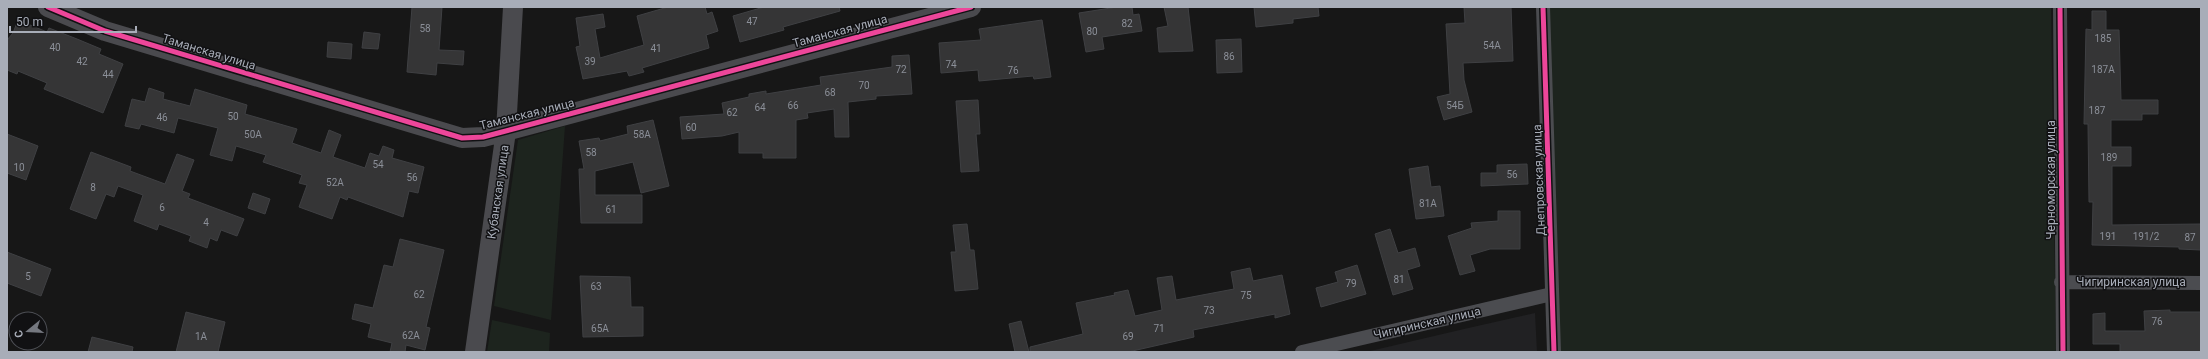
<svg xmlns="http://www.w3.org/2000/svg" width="2208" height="359" viewBox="0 0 2208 359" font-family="Roboto,sans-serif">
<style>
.built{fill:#212123}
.green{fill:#1d241e}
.building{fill:#353536;stroke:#3f4043}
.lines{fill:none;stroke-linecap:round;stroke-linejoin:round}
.street{stroke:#4b4c50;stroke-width:14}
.secondary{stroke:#4a4a4e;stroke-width:20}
.cycleway-casing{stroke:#111113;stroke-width:8}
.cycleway{stroke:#ed469a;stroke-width:5}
.labels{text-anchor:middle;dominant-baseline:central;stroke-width:3;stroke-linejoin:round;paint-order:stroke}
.number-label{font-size:10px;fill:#8b8f98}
.street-label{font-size:12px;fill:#a8adb8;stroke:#111113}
</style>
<rect width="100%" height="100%" fill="#171717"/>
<path class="built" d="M1535,313L1537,352H1366L1464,329Z"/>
<path class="green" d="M1549,7H2051L2056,352H1559Z
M565,126L551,320L494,306L518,140Z
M492,320L550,333L549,352H487Z"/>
<path class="building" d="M412,7H442L439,50L464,51L463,65L437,63L436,75L407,72Z
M668,7H705L707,14L712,12L718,31L706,35L709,48L642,68L644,72L629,76L627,71L583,79L576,47L580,46L576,18L603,14L605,27L595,29L600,58L644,45L637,16Z
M764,7H839L840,11L783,27L784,30L740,42L733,16Z
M1117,7H1132L1133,15L1139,14L1142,31L1102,37L1104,49L1086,52L1079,13Z
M1164,7H1188L1193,51L1159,52L1157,28L1168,26Z
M1254,7H1318L1319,16L1293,19V23L1256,27Z
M1464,7H1511L1513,61L1463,63L1464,80L1472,112L1444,120L1437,97L1450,94L1446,24L1465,23Z
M2092,11H2106V30H2119L2121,100H2158V114H2142V120H2111V147H2131V166H2112V225L2201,224V250L2179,249V247L2092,245L2093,202H2089L2088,124H2084L2086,29L2092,30Z
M18,20L47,32L49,28L77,39L101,49L99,54L123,64L103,113L44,89L47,83L18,71L17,74L7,70V40L13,33Z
M1042,20L1051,77L1034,79L1033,76L979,81L978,70L941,73L939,43L981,40L979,29Z
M364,32L380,34L378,49L362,48Z
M1241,39L1242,72L1217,73L1216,40Z
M328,42L352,44L351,59L327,57Z
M909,55L912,94L876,96V99L848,102L849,137H835L834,109L807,113L808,118L796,120V158H763V153H739V132L722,136L682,139L680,117L724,114L722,103L749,97V94L766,91V94L821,85L820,77L892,67V56Z
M149,88L164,93L163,99L190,106L195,89L247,105L245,114L297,129L292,143L321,153L329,130L341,135L333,157L365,168L370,153L379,156L383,146L394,150L392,158L424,167L418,193L409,191L403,217L348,197L347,200L340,197L332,219L299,207L307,185L299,183L302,175L263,162L266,155L236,146L232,161L210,155L218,128L178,118L174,133L141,124L139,129L125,126L132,99L145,102Z
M978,100L980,134H976L979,171L961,172L956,101Z
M653,120L669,186L641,193L633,162L595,171V195H642V223H581L579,169H584L579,141L599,138L600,141L628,134L627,126Z
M7,134L38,146L26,180L7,173Z
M91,152L131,167L130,171L165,184L177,154L194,160L182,191L190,194L188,198L244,219L237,236L221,230L217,241L210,238L207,248L189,241L191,236L159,224L157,230L134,221L143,195L118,186L114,197L106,194L96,219L70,209Z
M1527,164L1528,184L1481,186V173H1497V165Z
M1428,166L1431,187L1440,186L1444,216L1416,219L1409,169Z
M253,193L270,199L265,214L248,208Z
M1498,211H1520V249H1490L1470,255L1475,271L1460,275L1448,236L1472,228L1471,223L1498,221Z
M967,224L970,250H974L978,289L955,291L951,252H956L953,225Z
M1390,229L1398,253L1415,248L1420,266L1407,270L1413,289L1393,295L1375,234Z
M400,239L444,250L426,327L430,328L425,350L406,345L405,352H390L392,343L368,337L371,324L352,319L355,304L373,308L384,265L393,267Z
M7,252L51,269L41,296L7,283Z
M1357,265L1366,294L1321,307L1316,288L1338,282L1335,272Z
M1250,268L1253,281L1282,275L1290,314L1275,318V314L1193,330L1194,337L1128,352H1030V347L1083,334L1076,303L1115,295L1114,293L1128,290L1135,316L1162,310L1157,278L1172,276L1176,300L1234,289L1231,272Z
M580,276L630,277L631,307H643V336L583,337Z
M2170,310V312H2201V352H2120V344H2093V314L2105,313V331H2145L2144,311Z
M186,312L225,322L218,352H176Z
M1021,321L1029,352H1015L1009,324Z
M92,337L133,347L132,352H88Z"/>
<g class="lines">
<path class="street" d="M1543,7L1554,352
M2060,7L2063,352
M2061,282L2201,283
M1302,352L1552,294"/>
<path class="secondary" d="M48,7L105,31L462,138L483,137L971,7
M475,352L506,131L513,7"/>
<defs>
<path id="cycleway" d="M48,7L105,31L462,138L483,137L971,7
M1543,7L1554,352
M2060,7L2063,352"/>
</defs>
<use href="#cycleway" class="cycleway-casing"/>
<use href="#cycleway" class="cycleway"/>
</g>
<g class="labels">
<g class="number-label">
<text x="752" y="21">47</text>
<text x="1127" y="23">82</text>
<text x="425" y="28">58</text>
<text x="1092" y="31">80</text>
<text x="2103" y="38">185</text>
<text x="1492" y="45">54А</text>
<text x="55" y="47">40</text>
<text x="656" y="48">41</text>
<text x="1229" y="56">86</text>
<text x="82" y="61">42</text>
<text x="590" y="61">39</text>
<text x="951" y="64">74</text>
<text x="901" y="69">72</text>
<text x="2103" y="69">187А</text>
<text x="1013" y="70">76</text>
<text x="108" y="74">44</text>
<text x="864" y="85">70</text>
<text x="830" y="92">68</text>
<text x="793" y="105">66</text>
<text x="1455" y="105">54Б</text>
<text x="760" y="107">64</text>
<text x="2097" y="110">187</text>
<text x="732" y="112">62</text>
<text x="233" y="116">50</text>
<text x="162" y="117">46</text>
<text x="691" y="127">60</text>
<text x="253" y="134">50А</text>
<text x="642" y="134">58А</text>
<text x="591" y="152">58</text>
<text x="2109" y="157">189</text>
<text x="378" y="164">54</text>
<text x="19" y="167">10</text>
<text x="1512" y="174">56</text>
<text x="412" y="177">56</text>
<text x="335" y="182">52А</text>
<text x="93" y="187">8</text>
<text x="1428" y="203">81А</text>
<text x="162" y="207">6</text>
<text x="611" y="209">61</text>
<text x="206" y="222">4</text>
<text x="2108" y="236">191</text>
<text x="2146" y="236">191/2</text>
<text x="2190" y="237">87</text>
<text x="28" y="276">5</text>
<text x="1399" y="279">81</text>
<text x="1351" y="283">79</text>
<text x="596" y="286">63</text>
<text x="419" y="294">62</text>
<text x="1246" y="295">75</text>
<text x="1209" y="310">73</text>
<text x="2157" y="321">76</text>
<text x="600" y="328">65А</text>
<text x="1159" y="328">71</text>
<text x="411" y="335">62А</text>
<text x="201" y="336">1А</text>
<text x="1128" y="336">69</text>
</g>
<g class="street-label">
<text transform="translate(840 31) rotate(-15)">Таманская улица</text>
<text transform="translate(209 52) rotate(17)">Таманская улица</text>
<text transform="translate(527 114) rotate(-14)">Таманская улица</text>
<text transform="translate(1539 180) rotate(-92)">Днепровская улица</text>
<text transform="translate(2051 180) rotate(-90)">Черноморская улица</text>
<text transform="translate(498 192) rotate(-82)">Кубанская улица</text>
<text x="2131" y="282">Чигиринская улица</text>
<text transform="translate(1427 323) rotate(-13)">Чигиринская улица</text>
</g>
</g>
<rect width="2208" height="359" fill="none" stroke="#a8adb8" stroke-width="16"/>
<g transform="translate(28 331) rotate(252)"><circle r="19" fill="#111113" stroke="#4d4f55"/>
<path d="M0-3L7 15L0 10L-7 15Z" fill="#757880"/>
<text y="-6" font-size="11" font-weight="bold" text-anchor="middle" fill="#a8adb8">С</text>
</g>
<path d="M10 26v6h126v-6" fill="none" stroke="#a8adb8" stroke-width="2"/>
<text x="16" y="26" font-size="12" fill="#a8adb8" stroke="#111113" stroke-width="3" paint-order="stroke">50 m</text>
</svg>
